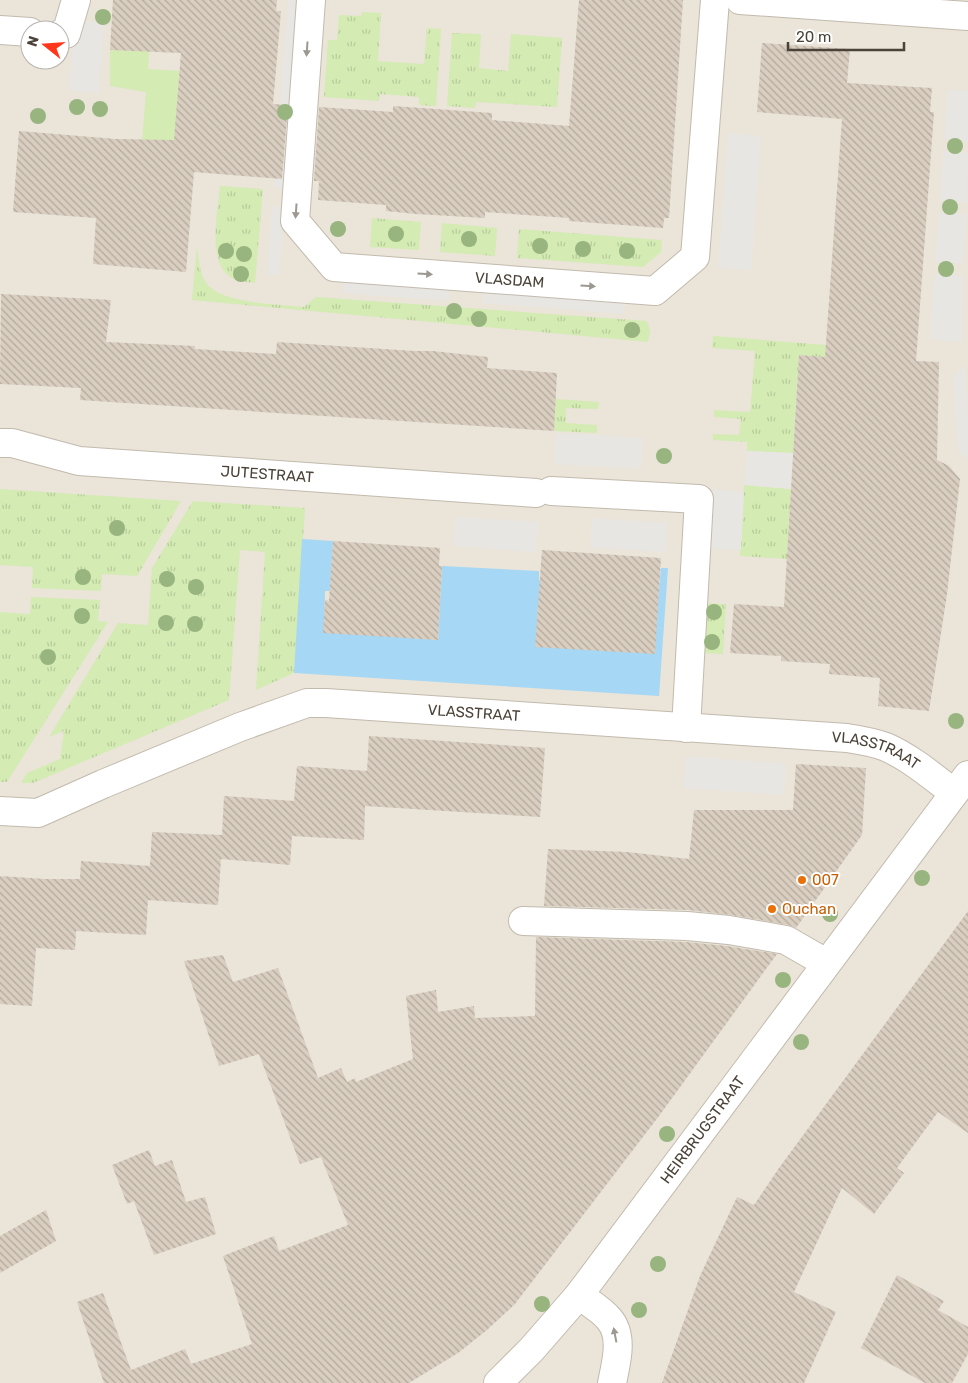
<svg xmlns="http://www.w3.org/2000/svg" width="968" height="1383" viewBox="0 0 968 1383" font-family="Rubik,sans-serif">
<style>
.residential{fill:#eae4d9;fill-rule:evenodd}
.grass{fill:url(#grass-tufts)}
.green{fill:#d4ebb3}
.parking{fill:#e8e6e3}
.water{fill:#a6d7f4}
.building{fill:url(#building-back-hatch)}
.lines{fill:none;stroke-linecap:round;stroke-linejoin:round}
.minor-casing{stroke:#c2baad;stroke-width:30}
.tertiary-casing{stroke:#c2baad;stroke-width:30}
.minor{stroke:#fff;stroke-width:28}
.tertiary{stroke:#fff;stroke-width:28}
.tree{fill:#98b47f}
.oneway{fill:#9c9892}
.food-dot{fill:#e8710a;stroke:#fff;stroke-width:2}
.labels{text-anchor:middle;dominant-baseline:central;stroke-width:4;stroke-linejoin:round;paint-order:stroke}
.street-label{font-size:15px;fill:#4b4338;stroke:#fff}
.food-label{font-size:15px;fill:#c56008;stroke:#fff;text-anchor:start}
</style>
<defs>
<pattern id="grass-tufts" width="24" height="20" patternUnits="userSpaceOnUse" patternTransform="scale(1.25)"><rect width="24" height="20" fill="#d4ebb3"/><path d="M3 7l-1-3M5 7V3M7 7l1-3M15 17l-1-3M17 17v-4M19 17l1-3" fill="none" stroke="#b8cb9b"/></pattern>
<pattern id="building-back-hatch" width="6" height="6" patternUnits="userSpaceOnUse" patternTransform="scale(1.25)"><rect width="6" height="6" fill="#d9cec0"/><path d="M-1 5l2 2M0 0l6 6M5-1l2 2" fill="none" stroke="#b2a99d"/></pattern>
</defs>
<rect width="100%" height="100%" fill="#f6f3eb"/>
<path class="residential" d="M0,0H968V1383H0ZM30,30H60V60H30Z"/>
<path class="grass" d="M362,12L381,13L378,61L424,64L427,28L441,29L436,106L419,105V97L380,94L379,101L324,97L328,40H337L339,15L361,16Z
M452,33L481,34L479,68L508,71L511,34L562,38L557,107L476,102L475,108L447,106Z
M220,186L263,189L255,283C246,282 235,281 229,276C207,260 218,210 220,186Z
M372,218L421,222L419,250L370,247Z
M442,223L497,228L495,256L440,252Z
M519,229L662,240L661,252L643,267L517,258Z
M197,246C199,258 199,274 207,284C223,304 279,304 304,307L316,297L647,321L650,331L648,342L192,300Z
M713,336L826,345L825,357L799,355L793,453L747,451V442L713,440V434L739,435L741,419L714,417V410L750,412L755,351L712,348Z
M555,399L599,402L598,409L566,408V423L597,425V433L554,431Z
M744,485L791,489L787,559L740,556Z
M0,489L181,501L137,576L102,574L101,591L32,588L33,567L0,565Z
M193,501L305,508L294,673L256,690L265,552L240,550L229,700L33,783H21L27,773L60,759L64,731L49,737L118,623L148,625L152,568Z
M31,597L100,600L98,621L108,622L7,782H0V612L30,614Z
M703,603L726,604L723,654L700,653Z"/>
<path class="green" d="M110,50L149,51L148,69L183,71L193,135L141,152L146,92L110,86Z"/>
<path class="parking" d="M288,0L300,1L291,105L280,104Z
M75,20L104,23L99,93L69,90Z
M948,90L968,91V141L944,139Z
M279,118L291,119L285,189L274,188Z
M728,133L761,136L751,270L718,268Z
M943,151L968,153L967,203L940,201Z
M272,206L284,207L279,275L267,274Z
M939,212L967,214L963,264L935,262Z
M934,274L963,276L962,342L930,339Z
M344,280L450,288L449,301L343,293Z
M483,290L625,301L624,314L482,303Z
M965,365L968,425V460L958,451L953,378Z
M556,433L643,438L641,469L554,464Z
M747,451L793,453L791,489L744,485Z
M713,489L744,492L741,550L709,548Z
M455,517L538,522L535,552L454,546Z
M592,518L667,523L665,552L590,547Z
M686,756L786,764L784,795L683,788Z"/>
<path class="water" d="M302,539L333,541L330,591H325L324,631L438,640L442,566L539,571V580H544L542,605H538L536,645L653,653L661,568H668L659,696L294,673Z"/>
<path class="building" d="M113,0H277L276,11H281L273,104L288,105L282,179L194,172L186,272L93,264L96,218L13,212L19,131L116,139L174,140L181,53L110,50Z
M579,0H683L669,218H664L663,228L569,221V218L485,212V218L416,214L386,211V205L318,200L319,181H314L319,107L393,112V106L492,113V120L569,126Z
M762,43L850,49L847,83L932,88L930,112H934L916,361L939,362L937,460L949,466L960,479L947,594L929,711L878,706L880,678L829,674L830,664L781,661V656L730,653L734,604L784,607L799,355L825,357L842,119L757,112Z
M1,294L111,300L106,342L195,346V349L276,354L277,342L414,351H433L488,357L487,368L557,373L554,431L80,400L81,388L0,384Z
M333,541L440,548L439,566H442L438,640L323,633L325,600L329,601Z
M542,550L661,558L655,654L535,647Z
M369,736L545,748L540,817L365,806L364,840L292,836L290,865L221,859L218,905L148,900L146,935L76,931L75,950L36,948L32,1006L0,1004V876L45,879H80L81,861L150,866L152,832L222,835L224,796L294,801L297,766L367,771Z
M796,764L866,768L862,835L796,928L789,925L732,915L688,910L544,906L548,849L627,852L689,859L694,810H793Z
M968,911V1133L938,1112L897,1168L904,1173L874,1214L842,1188L794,1292L836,1312L804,1383H662L700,1276L737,1197L754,1205L779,1168Z
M536,937L686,942L727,946L777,954L659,1116L515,1304L487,1330L458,1353L409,1383H104L77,1302L103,1293L131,1370L185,1349L191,1364L252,1344L223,1256L274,1236L279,1251L348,1225L321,1157L300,1164L259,1054L219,1066L184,961L223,955L233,982L278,968L318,1078L341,1068L347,1082L355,1078L356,1082L413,1059L406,996L436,990L438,1012L474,1006L475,1018L535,1016Z
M149,1150L155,1166L172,1160L186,1202L205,1197L216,1234L154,1255L134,1201L127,1204L112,1165Z
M46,1210L56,1241L0,1273V1236Z
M897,1275L944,1301L938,1310L968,1327V1354L952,1383H925L861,1348Z"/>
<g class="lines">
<defs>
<g id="minor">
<path id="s1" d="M311,0L295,221L334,267L655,291L695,257L715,0"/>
<path d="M740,0L968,16"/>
<path d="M0,30L30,32"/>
<path d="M60,34H66L76,0"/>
<path id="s2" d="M0,443H12L79,461L536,493"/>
<path d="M551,491L699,499L686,728"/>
<path id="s3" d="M0,811L38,813L103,784L240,727L307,703H326L847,738C860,740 873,742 886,747C911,758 933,777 954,793"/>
<path d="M523,921L687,926L729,930L786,940L826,963"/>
<path d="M579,1295C588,1302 602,1310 609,1319C624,1336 616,1363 612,1383"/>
</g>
<g id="tertiary">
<path id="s4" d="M498,1383L532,1349L579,1295L968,775"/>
</g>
</defs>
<use href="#minor" class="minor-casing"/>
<use href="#tertiary" class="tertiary-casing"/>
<use href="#minor" class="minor"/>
<use href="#tertiary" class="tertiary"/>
</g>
<g class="tree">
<circle cx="103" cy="17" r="8"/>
<circle cx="77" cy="107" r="8"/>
<circle cx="100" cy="109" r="8"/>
<circle cx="285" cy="112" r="8"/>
<circle cx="38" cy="116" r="8"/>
<circle cx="955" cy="146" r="8"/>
<circle cx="950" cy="207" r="8"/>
<circle cx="338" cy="229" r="8"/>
<circle cx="396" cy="234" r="8"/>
<circle cx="469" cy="239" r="8"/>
<circle cx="540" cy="246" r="8"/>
<circle cx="583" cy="249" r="8"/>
<circle cx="226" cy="251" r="8"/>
<circle cx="627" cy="251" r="8"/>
<circle cx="244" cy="254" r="8"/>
<circle cx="946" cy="269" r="8"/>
<circle cx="241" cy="274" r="8"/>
<circle cx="454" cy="311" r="8"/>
<circle cx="479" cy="319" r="8"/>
<circle cx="632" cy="330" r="8"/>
<circle cx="664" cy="456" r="8"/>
<circle cx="117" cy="528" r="8"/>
<circle cx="83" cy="577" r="8"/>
<circle cx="167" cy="579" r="8"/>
<circle cx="196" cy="587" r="8"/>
<circle cx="714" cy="612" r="8"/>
<circle cx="82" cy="616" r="8"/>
<circle cx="166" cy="623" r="8"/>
<circle cx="195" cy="624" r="8"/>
<circle cx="712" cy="642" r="8"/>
<circle cx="48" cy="657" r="8"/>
<circle cx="956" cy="721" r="8"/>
<circle cx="922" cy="878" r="8"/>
<circle cx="830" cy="914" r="8"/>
<circle cx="783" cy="980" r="8"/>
<circle cx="801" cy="1042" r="8"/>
<circle cx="667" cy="1134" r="8"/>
<circle cx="658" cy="1264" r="8"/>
<circle cx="542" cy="1304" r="8"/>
<circle cx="639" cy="1310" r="8"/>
</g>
<defs><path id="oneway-solid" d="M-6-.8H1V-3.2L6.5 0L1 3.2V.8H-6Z" transform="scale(1.25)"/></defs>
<g class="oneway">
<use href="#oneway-solid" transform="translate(307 49) rotate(94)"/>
<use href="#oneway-solid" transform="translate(296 211) rotate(94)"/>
<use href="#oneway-solid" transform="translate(425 274) rotate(4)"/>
<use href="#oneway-solid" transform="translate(588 286) rotate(4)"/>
<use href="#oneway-solid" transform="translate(615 1335) rotate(-101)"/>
</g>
<g class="food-dot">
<circle cx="802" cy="880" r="5"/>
<circle cx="772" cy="909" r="5"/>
</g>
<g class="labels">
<g class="street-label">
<text stroke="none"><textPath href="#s1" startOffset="458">VLASDAM</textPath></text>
<text stroke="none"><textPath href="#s2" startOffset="270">JUTESTRAAT</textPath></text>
<text stroke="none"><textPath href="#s3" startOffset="496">VLASSTRAAT</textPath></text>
<text stroke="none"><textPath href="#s3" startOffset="901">VLASSTRAAT</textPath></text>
<text stroke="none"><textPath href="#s4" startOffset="326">HEIRBRUGSTRAAT</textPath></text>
</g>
<g class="food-label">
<text x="812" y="880">007</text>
<text x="782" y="909">Ouchan</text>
</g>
</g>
<g transform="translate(45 45) rotate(287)"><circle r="24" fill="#ffffff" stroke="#b7b4af"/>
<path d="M0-4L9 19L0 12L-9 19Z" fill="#ff3619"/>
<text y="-8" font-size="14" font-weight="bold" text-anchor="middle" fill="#4b4338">N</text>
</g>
<path d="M788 42v8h116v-8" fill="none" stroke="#4b4338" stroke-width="2.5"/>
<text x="796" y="42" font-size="15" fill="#4b4338" stroke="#ffffff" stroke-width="4" paint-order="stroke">20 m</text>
</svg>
